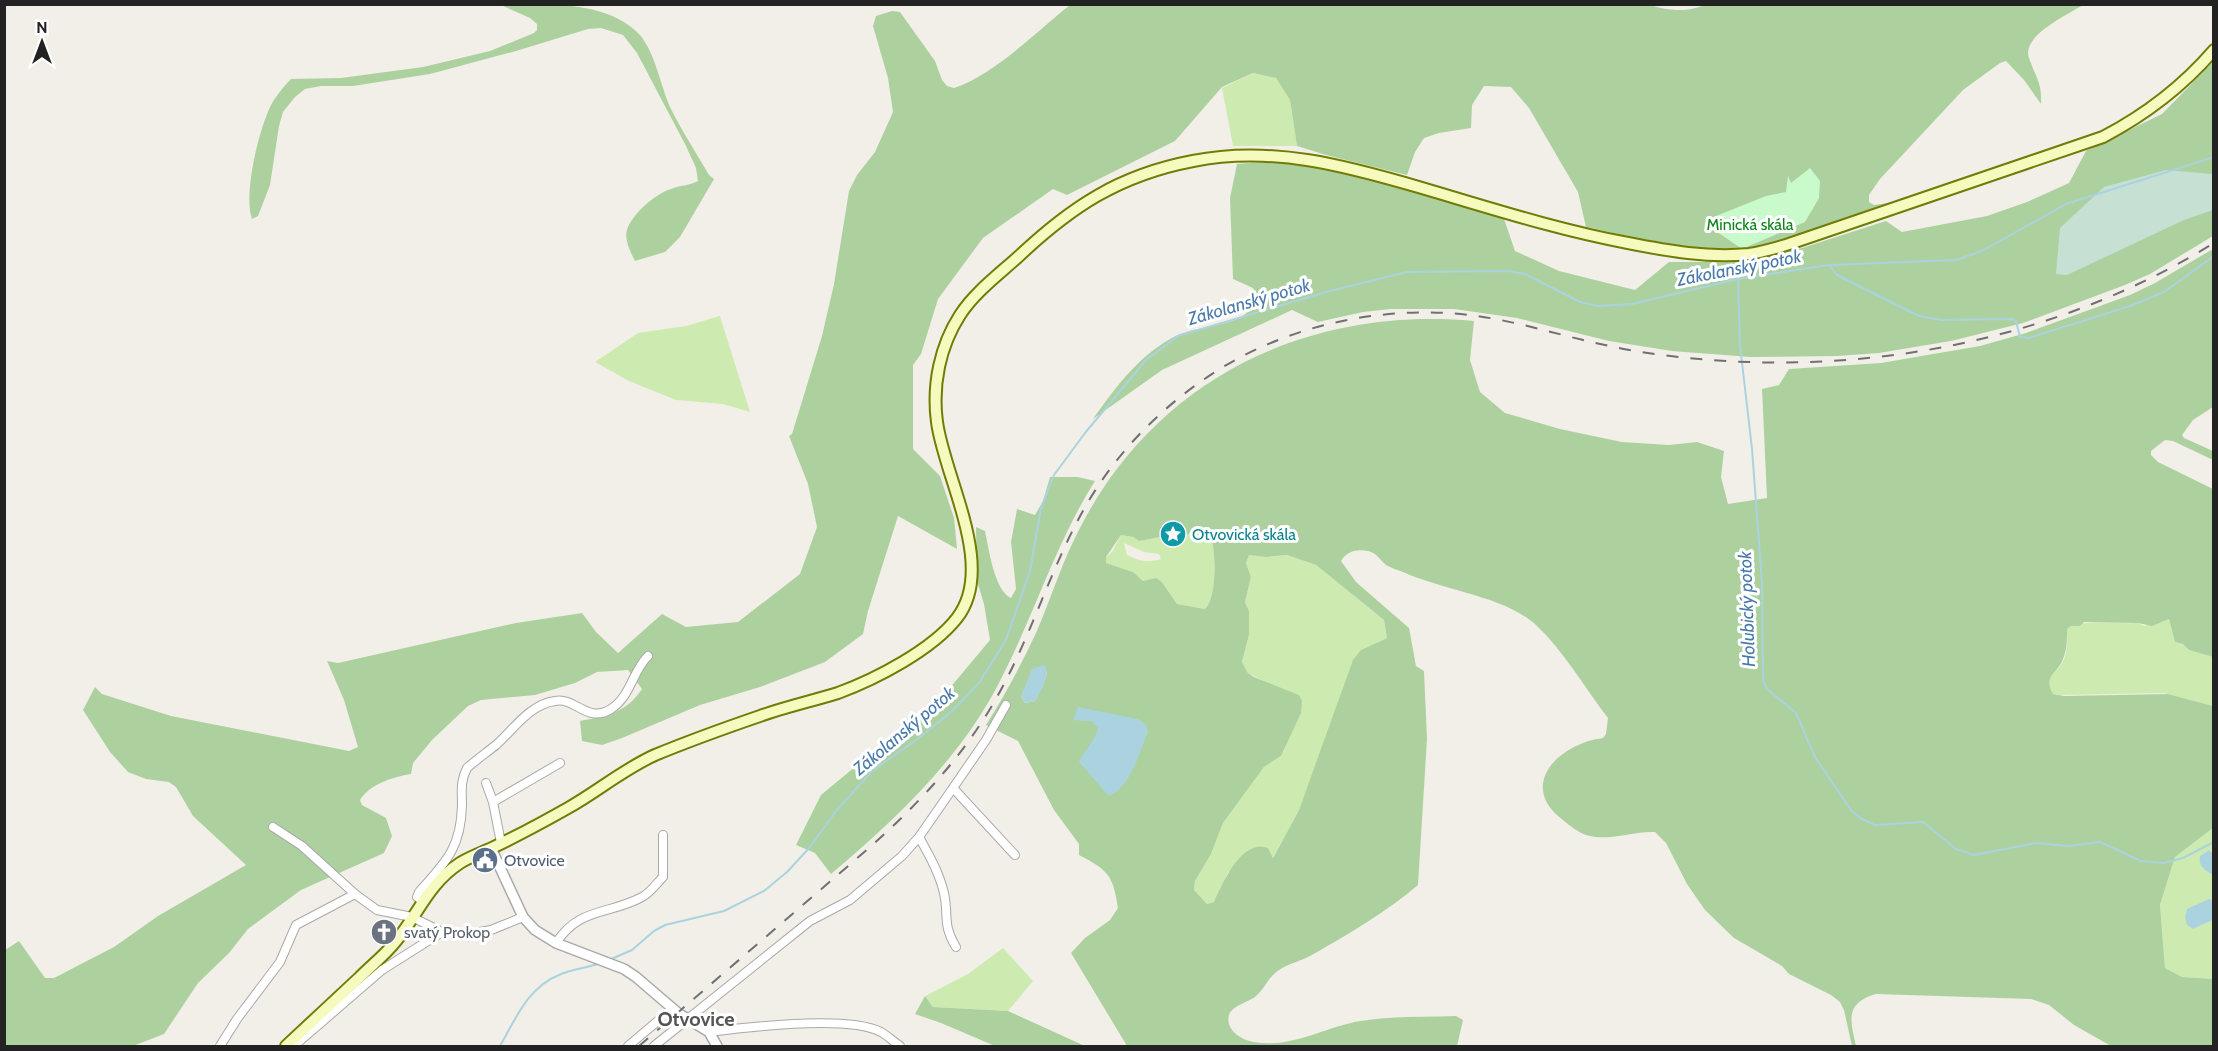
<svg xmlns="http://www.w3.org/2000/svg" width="2218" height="1051" viewBox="0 0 2218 1051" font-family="Cabin,sans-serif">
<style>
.grass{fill:#cdebb0;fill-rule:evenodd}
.forest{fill:#add19e;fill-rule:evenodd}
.wetland{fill:#c6e0d4}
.park{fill:#c8facc}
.water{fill:#aad3df}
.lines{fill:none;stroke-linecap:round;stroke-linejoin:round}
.stream{stroke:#aad3df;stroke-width:2}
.minor-casing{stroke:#a9a9a9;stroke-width:10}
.tertiary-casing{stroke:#a9a9a9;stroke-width:12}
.secondary-casing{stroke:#707d05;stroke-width:14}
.minor{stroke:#fff;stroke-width:8}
.tertiary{stroke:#fff;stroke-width:9}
.secondary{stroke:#f7fabf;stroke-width:10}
.rail{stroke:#707070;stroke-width:2;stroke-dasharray:12 12;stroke-linecap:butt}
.labels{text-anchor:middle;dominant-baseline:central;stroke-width:6;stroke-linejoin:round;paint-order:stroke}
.park-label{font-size:16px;fill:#0c8416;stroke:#fff}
.culture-label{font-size:16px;fill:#0d838f;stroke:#fff;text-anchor:start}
.service-label{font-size:16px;fill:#4e5e75;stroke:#fff;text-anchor:start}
.worship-label{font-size:16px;fill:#5b616d;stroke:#fff;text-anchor:start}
.water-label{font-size:18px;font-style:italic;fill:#4a7aab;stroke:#fff}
.quarter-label{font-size:20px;font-weight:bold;fill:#555;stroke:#fff}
</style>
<rect width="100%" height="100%" fill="#f2efe9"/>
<path class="grass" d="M1253,73L1276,78L1290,100L1297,146H1233L1222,88Z
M720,316L750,412L723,404L676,400L629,381L595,362L638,333L686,326Z
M1209,533C1217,548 1217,598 1205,609L1177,604L1162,582L1156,579L1143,581L1133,572L1105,563L1106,557L1112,552L1121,535L1133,537L1139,541L1166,536ZM1124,543L1144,552L1159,554L1161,559C1147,563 1139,561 1127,555Z
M1249,555L1266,557L1287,555L1316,565L1384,620L1387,638L1361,650L1299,810L1272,859L1268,848L1263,846L1228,872L1214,902L1207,904L1194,890L1195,881L1211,854L1223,823L1264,767L1281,756L1285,748L1268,683L1248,673L1242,662L1249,635V611L1245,602L1251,577L1246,563Z
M2169,619L2175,642L2183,644L2189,650L2213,657V706L2164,693L2061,695L2053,694L2049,688C2048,674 2056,673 2062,663C2068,654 2067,640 2067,629C2078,619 2120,624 2138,623L2144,626Z
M2213,828L2212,849L2213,854L2212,852L2202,868L2213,875V900L2209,899L2193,929L2213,920V979L2182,977L2165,968L2160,905L2175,857Z
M1003,948L1033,981L1008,1011L933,1007L925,996L968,974Z"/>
<path class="forest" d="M1648,4C1666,11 1689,13 1706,4L2083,5C2067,15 2021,36 2029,58C2036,78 2042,82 2041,104L2024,80L2006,61L2000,63L1963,90L1880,179L1869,195V202L1874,205L1888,203C1844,219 1799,239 1753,248C1703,258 1636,237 1586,227L1578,192L1529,108L1511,87L1484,86L1472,105L1471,128L1439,133L1424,138L1415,152L1407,175L1326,155L1297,146L1290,100L1276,78L1253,73L1222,87L1175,141L1067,195L1053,189L983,238L938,299L921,354L913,365V449L940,476L954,518L957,549L898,516L868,611L863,634L825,662L760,687L700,705L622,738L602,745L582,741L580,721C607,716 626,713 642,689L628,670L597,672L575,683L535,695L481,700L468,706L432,740L413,763L411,774C393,777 370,784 360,800L362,805L386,818L392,836L384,853L301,890L248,929L229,953L198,983L164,1034L133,1046H5V950L19,941L45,978H54L114,947L158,916L246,865L193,816L176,787L169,782L146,779L128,772L110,752L83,710L95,687L102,694L171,716L349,751L358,747L344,700L327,661L338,663L516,623L582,613L596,632L618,653L662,614L686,627L738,622L800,574L817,527L808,484L789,436L792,434L822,336L834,284L849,191L857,175L875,152L893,112L888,78L873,26L876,16L892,11L900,12L935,61L942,80L947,86L954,88C995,74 1036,32 1070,5Z
M501,5C546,4 607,0 640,35C656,55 660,84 670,107C681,130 696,152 709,175L714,179L680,237L665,252L635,261C631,253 624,240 627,230C632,214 655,194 671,189C680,185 689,186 698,181L696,168L686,146L637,53L623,35L601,28L588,29L516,51L430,74L353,86H321L305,89L295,97L283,112L279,126L270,185L258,216L252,219C243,194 259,129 271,105C276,96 284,86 291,79L341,78L423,67L490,51L534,33L537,30V24L530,18Z
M2213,62V236L2150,274L2125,285L2023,323L1951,341L1879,353L1837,356L1750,357L1672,351L1609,341L1517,318L1454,309H1391L1363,312L1318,322L1292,310L1162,370L1093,419C1110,395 1128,370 1151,352C1160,345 1173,336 1183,333C1209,324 1243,327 1258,300L1253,288L1233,279L1230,198L1237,164C1328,155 1418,190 1503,216L1515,251L1559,271L1635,290L1669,262H1741L1802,248L1886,221L1902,232L1987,216L2027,202L2069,183L2086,151L2162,114Z
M2213,249V407L2193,420L2182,435L2184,438L2213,451V460L2173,441L2165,440L2151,451V455L2158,462L2213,489L2212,555L2213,657L2189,650L2183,644L2175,642L2169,619L2152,626L2138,623L2084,622L2080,626H2071L2067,629C2067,640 2067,650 2063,659C2058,673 2042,677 2053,694L2064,696L2168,694L2213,706V828L2175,857L2160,905L2165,968L2182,977L2213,979V1046H2111L2074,1025L2049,1005L2031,999L1876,994C1845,1003 1850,1020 1856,1046H1852L1844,1010L1840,1002L1831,995L1789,974L1782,966L1734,938L1705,910L1687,884L1666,843L1655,832C1632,831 1608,842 1586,835C1578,832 1570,826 1563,820C1516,785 1560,743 1603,738L1606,734L1608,718C1584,687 1564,651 1535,624C1503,596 1442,590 1403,572C1398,570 1391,568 1386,565C1380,560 1377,553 1368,551C1357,549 1347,551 1341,561L1356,582L1409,628L1416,666L1424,671L1427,739L1418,885C1386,912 1349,934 1312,955C1301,961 1290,963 1279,970C1268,977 1265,989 1255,997C1248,1002 1232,1006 1229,1015C1225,1030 1241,1040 1254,1042C1290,1049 1325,1027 1360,1021C1391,1016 1424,1017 1456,1016L1463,1020L1457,1046H1127L1071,953L1085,938L1110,920L1118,908C1113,875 1108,870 1079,855V844L1054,810L1018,741L986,725C1005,695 1021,665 1036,633C1052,596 1063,559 1082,524C1160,376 1311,306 1474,321L1470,360L1480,392L1505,413L1560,429L1622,442L1669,445L1697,442L1724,451L1721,477L1728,504L1767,498L1762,389L1779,385L1789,369L1881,363L1980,346L2026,333L2130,295L2155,283ZM1209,533C1217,548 1217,598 1205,609L1177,604L1162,582L1156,578L1143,581L1133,572L1106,563V557L1121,535L1133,537L1139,541L1166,536ZM1249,555L1266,557L1287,555L1316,565L1384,620L1387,638L1361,650L1353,660L1299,810L1273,858L1268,848C1242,838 1222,884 1214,902L1207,904L1194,890L1195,881L1211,854L1223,823L1264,767L1281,756L1301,713L1302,701L1299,695L1254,677L1248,673L1242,662L1249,635V611L1245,602L1251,577L1246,563ZM1047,672L1044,683L1035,701L1025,703L1021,696Z
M1050,477H1078L1095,481C1055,544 1034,616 999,683C959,760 896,819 831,874L815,853L796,845L821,795L862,761L928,714L990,640L984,604L977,581L976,527L985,531C989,549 994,590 1011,598L1016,589L1011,542L1017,509L1035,515L1043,501Z
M925,996L933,1007L1008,1011L1085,1046H995L941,1023L915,1014Z"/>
<path class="wetland" d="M2166,170L2212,174L2213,210L2184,220L2067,275L2056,274L2060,228L2104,187Z"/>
<path class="park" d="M1810,168L1820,181L1819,198L1805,222L1742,249L1710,227L1716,216L1766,196L1786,192L1788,176L1791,183Z"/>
<path class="water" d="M1045,665C1050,677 1041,690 1035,701L1025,703L1021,696L1032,669Z
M1078,707L1138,719L1146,725L1148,732C1139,752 1131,787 1109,796L1079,762C1084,750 1096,740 1098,728L1091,721L1073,720Z
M2209,850L2213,854V875C2205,871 2198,866 2200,856Z
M2209,899L2213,900V920L2193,929L2187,925L2185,917L2187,909Z"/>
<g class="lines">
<path class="stream" d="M1829,265L1837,275L1919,316L1941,320L2011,319L2016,321L2020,337L2029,338L2133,305L2164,292L2214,256
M1738,279L1740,345L1752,449L1762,583L1763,681L1767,689L1796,713L1815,757L1851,810L1860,818L1875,825L1923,822L1956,849L1974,855L2036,843L2068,846L2100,842L2141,861L2164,863L2183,858L2214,842
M609,960L632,950L654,931L665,925L724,911L764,891L787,872L810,847L836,811L872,771L919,738L951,712L979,683L1006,640L1030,571L1041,508L1054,475L1085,433L1146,360L1178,336L1326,292L1407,272L1508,271L1525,274L1580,302L1598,306L1632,304L1738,279L1829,265L1957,260L1984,250L2066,204L2214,157
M500,1046C515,1020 528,987 559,975C572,969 587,968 601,963"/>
<defs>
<path id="minor" d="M486,783L493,802L501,843
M953,788L1015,855
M493,802L560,763
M273,827L302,846L355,894
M919,837C929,855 939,872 944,893C949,916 942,924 956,947
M422,901L417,897L419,892C446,862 461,848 462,805C462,790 460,782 467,768C476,760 486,753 496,745C513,730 530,704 555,701C576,697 587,724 611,709C631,696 632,672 648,656
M556,943C579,907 609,915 642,897C650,893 656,884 663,877V835
M709,1032C748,1027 848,1015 881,1032C888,1036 894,1042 900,1046
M220,1046L237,1019L280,962L296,925L355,894L377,910L412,917L442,932
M294,1046L382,970L442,932L474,933L491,930L523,917
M628,1046L672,1009
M654,1046L810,921L850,900L902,856L919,837L953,788L986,740L1006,705"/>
<path id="tertiary" d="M491,848L523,917L535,930L556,943L624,969L636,977L678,1013L709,1032L717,1046"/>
<path id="secondary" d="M286,1046C311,1023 335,1000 360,977C372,965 386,954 396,941C419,913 428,884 460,863C471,856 484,852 496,846C521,834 545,821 568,808C598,791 624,769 655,755C689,741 725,728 760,716C785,707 812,701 838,693C876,679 932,650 957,618C997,567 944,477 937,422C932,385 940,346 960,315C974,293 998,275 1018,257C1071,207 1119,175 1193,161C1271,145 1347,166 1422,188C1490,208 1558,230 1628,243C1668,251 1708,258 1749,254C1762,252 1776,248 1789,244L2103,137C2145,115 2183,86 2214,50"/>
</defs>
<use href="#minor" class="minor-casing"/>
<use href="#tertiary" class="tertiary-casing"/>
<use href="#secondary" class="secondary-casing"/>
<use href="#minor" class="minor"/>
<use href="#tertiary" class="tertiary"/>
<use href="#secondary" class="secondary"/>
<path class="rail" d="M639,1046L869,848C922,801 971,748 1004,684C1032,631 1050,573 1078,520C1107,464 1151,416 1203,380C1280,326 1383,303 1477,316C1520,322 1562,336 1605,345C1639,353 1675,357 1710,360C1886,373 2063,336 2214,243"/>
</g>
<defs>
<symbol id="sight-disc" viewBox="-11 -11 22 22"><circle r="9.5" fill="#0f9aa8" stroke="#fff"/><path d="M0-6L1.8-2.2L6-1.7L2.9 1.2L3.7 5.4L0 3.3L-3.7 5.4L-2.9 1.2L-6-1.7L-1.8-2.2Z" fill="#fff"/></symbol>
<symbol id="civic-disc" viewBox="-11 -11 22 22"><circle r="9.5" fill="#5c6f8a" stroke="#fff"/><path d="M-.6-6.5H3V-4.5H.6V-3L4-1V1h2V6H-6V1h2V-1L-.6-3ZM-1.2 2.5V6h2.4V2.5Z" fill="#fff"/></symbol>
<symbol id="church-disc" viewBox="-11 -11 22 22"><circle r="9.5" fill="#6b7280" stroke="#fff"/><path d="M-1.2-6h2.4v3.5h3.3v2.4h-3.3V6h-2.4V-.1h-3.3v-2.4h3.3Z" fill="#fff"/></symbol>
</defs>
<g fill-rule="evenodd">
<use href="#sight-disc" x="1158" y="519" width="30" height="30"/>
<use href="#civic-disc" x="470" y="845" width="30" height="30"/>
<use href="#church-disc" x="369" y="917" width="30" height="30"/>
</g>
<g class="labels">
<g class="park-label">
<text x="1750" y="224">Minická skála</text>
</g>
<g class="culture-label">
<text x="1192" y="534">Otvovická skála</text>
</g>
<g class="service-label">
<text x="504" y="860">Otvovice</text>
</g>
<g class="worship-label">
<text x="404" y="932">svatý Prokop</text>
</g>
<g class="water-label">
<text transform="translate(1739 268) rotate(-11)">Zákolanský potok</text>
<text transform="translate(1249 302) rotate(-16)">Zákolanský potok</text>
<text transform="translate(1747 609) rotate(-92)">Holubický potok</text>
<text transform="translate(904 731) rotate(-40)">Zákolanský potok</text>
</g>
<g class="quarter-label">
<text x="696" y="1019">Otvovice</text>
</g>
</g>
<rect width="2218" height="1051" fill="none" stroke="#222222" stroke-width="12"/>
<g transform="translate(42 42)" stroke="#ffffff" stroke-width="4.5" paint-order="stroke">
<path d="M0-4.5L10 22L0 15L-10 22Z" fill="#222222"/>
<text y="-9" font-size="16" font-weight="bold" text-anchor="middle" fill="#222222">N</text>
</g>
</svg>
